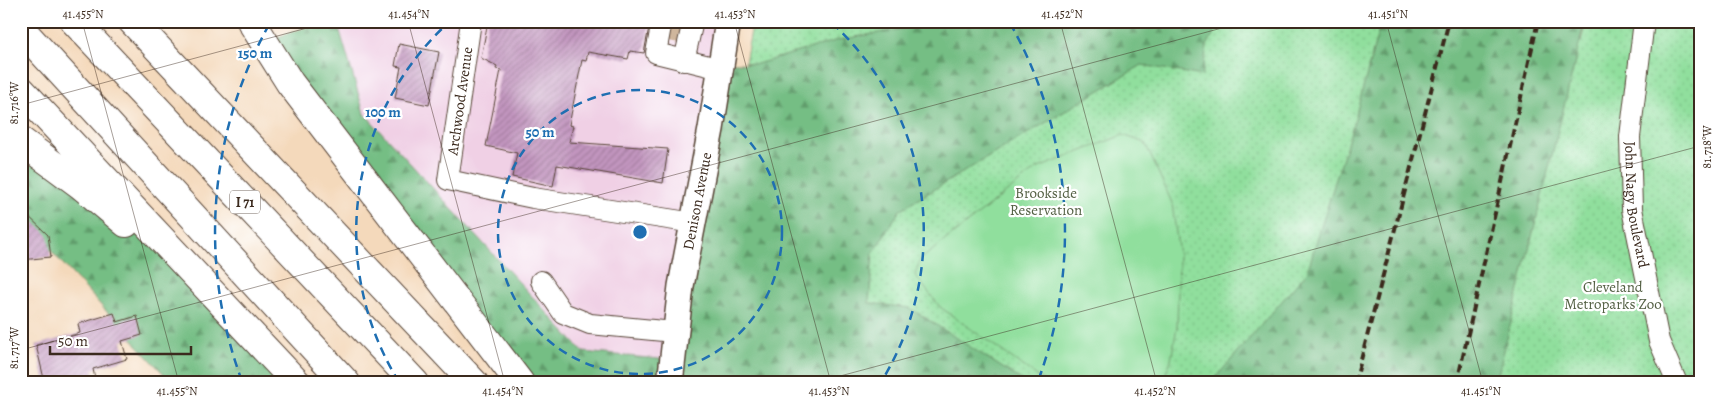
<svg xmlns="http://www.w3.org/2000/svg" width="1721" height="404" viewBox="0 0 1721 404" font-family="Alegreya,serif">
<style>
.built{fill:#f0d0e5}
.grass{fill:url(#grass-dots);stroke:#66845e}
.forest{fill:url(#forest-firs);stroke:#587451}
.pitch{fill:#90df9d;stroke:#66845e}
.building{fill:url(#building-hatch)}
.lines{fill:none;stroke-linecap:round;stroke-linejoin:round}
.minor-tunnel{stroke:#cfb69c;stroke-width:20;stroke-dasharray:20 10;stroke-linecap:butt}
.minor-casing{stroke:#574436;stroke-width:22}
.major-casing{stroke:#574436;stroke-width:28}
.highway-casing{stroke:#574436;stroke-width:30}
.minor{stroke:#fff;stroke-width:20}
.major{stroke:#fff;stroke-width:25}
.highway{stroke:#fff;stroke-width:28}
.rail{stroke:#3b2a1e;stroke-width:4;stroke-dasharray:8 4;stroke-linecap:butt}
.ticks{fill:none;stroke:#3b2a1e;stroke-width:1;stroke-opacity:0.45}
.ring{fill:none;stroke:#1f6fb2;stroke-width:2.5;stroke-dasharray:9 6}
.labels{text-anchor:middle;dominant-baseline:central;stroke-width:4.5;stroke-linejoin:round;paint-order:stroke}
.shield{fill:#fff;stroke:#766a62;stroke-width:1}
.shield-label{font-size:14px;font-weight:bold;fill:#3b2a1e}
.street-label{font-size:15px;fill:#3b2a1e;stroke:#fff}
.park-label{font-size:15px;fill:#546044;stroke:#fff}
.centre{fill:#1f6fb2;stroke:#fff;stroke-width:2.5}
.ring-label{font-size:15px;text-anchor:middle;font-weight:bold;fill:#1f6fb2;stroke:#fff;stroke-width:4.5;stroke-linejoin:round;paint-order:stroke}
.neatline{fill:none;stroke:#3b2a1e;stroke-width:2}
.ticks-label{font-size:12px;text-anchor:middle;fill:#3b2a1e}
</style>
<defs>
<pattern id="grass-dots" width="8" height="8" patternUnits="userSpaceOnUse" patternTransform="scale(1.25)"><rect width="8" height="8" fill="#90df9d"/><path d="M2 2h.1M6 6h.1" fill="none" stroke="#7dc087" stroke-width="1.8" stroke-linecap="round"/></pattern>
<pattern id="forest-firs" width="22" height="20" patternUnits="userSpaceOnUse" patternTransform="scale(1.25)"><rect width="22" height="20" fill="#74be84"/><path d="M5 1l3.5 6h-7zM16 11l3.5 6h-7z" fill="#609b6b"/></pattern>
<pattern id="building-hatch" width="6" height="6" patternUnits="userSpaceOnUse" patternTransform="scale(1.25)"><rect width="6" height="6" fill="#c295bf"/><path d="M-1 1l2-2M0 6l6-6M5 7l2-2" fill="none" stroke="#9f7a9b"/></pattern>
</defs>
<rect width="100%" height="100%" fill="#fff"/>
<filter id="ink" filterUnits="userSpaceOnUse"><feTurbulence type="fractalNoise" baseFrequency=".02" numOctaves="2"/><feDisplacementMap in="SourceGraphic" scale="10" xChannelSelector="R" yChannelSelector="G"/><feConvolveMatrix kernelMatrix="1 2 1 2 8 2 1 2 1" color-interpolation-filters="sRGB"/></filter>
<filter id="wash" filterUnits="userSpaceOnUse"><feTurbulence type="fractalNoise" baseFrequency=".0096" numOctaves="4" result="noise"/><feDisplacementMap in="SourceGraphic" scale="20" xChannelSelector="R" yChannelSelector="G"/><feGaussianBlur stdDeviation="1.12" result="paint"/><feColorMatrix in="noise" values="0 0 0 0 0 0 0 0 0 0 0 0 0 0 0 0 0 1.4 0 .05"/><feComposite in="paint" operator="in"/></filter>
<g filter="url(#wash)">
<rect width="100%" height="100%" fill="#f4d9bb"/>
<path class="built" d="M337,21H728L671,360L583,352L364,113Z"/>
<path class="grass" d="M753,21H1381L1356,118L1296,383H752L757,65L745,62Z
M1586,21H1700V383H1494L1577,32L1581,42Z"/>
<path class="forest" d="M324,21H337L364,113L583,352L671,360L722,62L757,64L838,40L947,21H1220L1207,46L1202,76L1142,65L900,210L873,253L869,303L910,308L1026,383H520L263,42Z
M1381,21H1585L1496,383H1211L1307,272L1355,118Z
M21,141L82,186L148,242L295,383H172L21,218Z"/>
<path class="pitch" d="M1123,135L1145,143L1172,203L1179,255L1177,327L1171,360L1162,383H1047L940,307L915,275L920,260L1036,169Z"/>
<g id="blocks">
<path class="building" d="M488,21H618L649,27L644,53L630,51L628,59L588,52L586,61L582,60L569,125L573,126L569,142L668,149L663,183L557,165L553,186L512,177L517,153L486,146L501,70L496,69L497,66L481,58Z
M399,44L439,52L429,105L395,98L401,67L395,66Z
M21,209L48,235L51,257L21,260Z
M114,313L117,322L137,316L142,335L122,341L127,359L93,369L96,383H45L36,345L80,333L78,324Z"/>
</g>
</g>
<g filter="url(#ink)">
<use href="#blocks" fill-opacity="0" stroke="#574436" stroke-width="1"/>
<g class="lines">
<path class="minor-tunnel" d="M674,42L678,21"/>
<defs>
<g id="minor">
<path d="M471,21L448,180L533,198L694,223"/>
<path d="M662,21L656,53L721,69"/>
<path id="s1" d="M1644,21L1630,137L1632,209L1659,341L1677,383"/>
<path d="M684,61L693,21"/>
<path d="M541,281L563,313L590,324L674,332"/>
</g>
<g id="major">
<path id="s2" d="M670,383L681,286L711,129L728,21"/>
</g>
<path id="highway" d="M74,21L415,383
M132,21L474,383
M251,21L290,83L520,383
M21,29L346,383
M21,90L297,383
M21,141L82,186L126,223"/>
</defs>
<use href="#minor" class="minor-casing"/>
<use href="#major" class="major-casing"/>
<use href="#highway" class="highway-casing"/>
<use href="#minor" class="minor"/>
<use href="#major" class="major"/>
<use href="#highway" class="highway"/>
<path class="rail" d="M1355,383L1449,21
M1457,383L1538,21"/>
</g>
</g>
<path class="ticks" d="M82,21L179,383M408,21L505,383M734,21L831,383M1060,21L1157,383M1386,21L1483,383M21,105L333,21M21,350L1248,21M814,383L1700,146"/>
<g class="ring">
<circle cx="640" cy="232" r="142"/>
<path d="M399 382A284 284 0 0 1 448 23M832 23A284 284 0 0 1 881 382"/>
<path d="M242 381A425 425 0 0 1 270 23M1010 23A425 425 0 0 1 1038 381"/>
</g>
<g class="labels">
<rect class="shield" x="230" y="190.5" width="30" height="23" rx="4"/>
<g class="shield-label">
<text x="245" y="202">I 71</text>
</g>
<g class="street-label">
<text transform="translate(460 101) rotate(-82)">Archwood Avenue</text>
<text stroke="none"><textPath href="#s2" startOffset="184">Denison Avenue</textPath></text>
<text stroke="none"><textPath href="#s1" startOffset="185">John Nagy Boulevard</textPath></text>
</g>
<g class="park-label">
<text x="1046" y="193">Brookside<tspan x="1046" dy="17">Reservation</tspan></text>
<text x="1613" y="287">Cleveland<tspan x="1613" dy="17">Metroparks Zoo</tspan></text>
</g>
</g>
<circle cx="640" cy="232" r="8" class="centre"/>
<g class="ring-label">
<text x="255" y="58">150 m</text>
<text x="383" y="117">100 m</text>
<text x="540" y="137">50 m</text>
</g>
<rect width="1721" height="404" fill="none" stroke="#fff" stroke-width="55"/>
<path d="M50 346v8h141v-8" fill="none" stroke="#3b2a1e" stroke-width="2.5"/>
<text x="58" y="346" font-size="15" fill="#3b2a1e" stroke="#ffffff" stroke-width="4" paint-order="stroke">50 m</text>
<rect x="28" y="28" width="1666" height="348" class="neatline"/>
<g class="ticks-label">
<text x="83" y="18">41.455°N</text>
<text x="409" y="18">41.454°N</text>
<text x="735" y="18">41.453°N</text>
<text x="1062" y="18">41.452°N</text>
<text x="1388" y="18">41.451°N</text>
<text transform="translate(14 103) rotate(-90)" y="4">81.716°W</text>
<text transform="translate(1707 147) rotate(-90)" y="4">81.718°W</text>
<text transform="translate(14 348) rotate(-90)" y="4">81.717°W</text>
<text x="177" y="395">41.455°N</text>
<text x="503" y="395">41.454°N</text>
<text x="829" y="395">41.453°N</text>
<text x="1155" y="395">41.452°N</text>
<text x="1481" y="395">41.451°N</text>
</g>
</svg>
